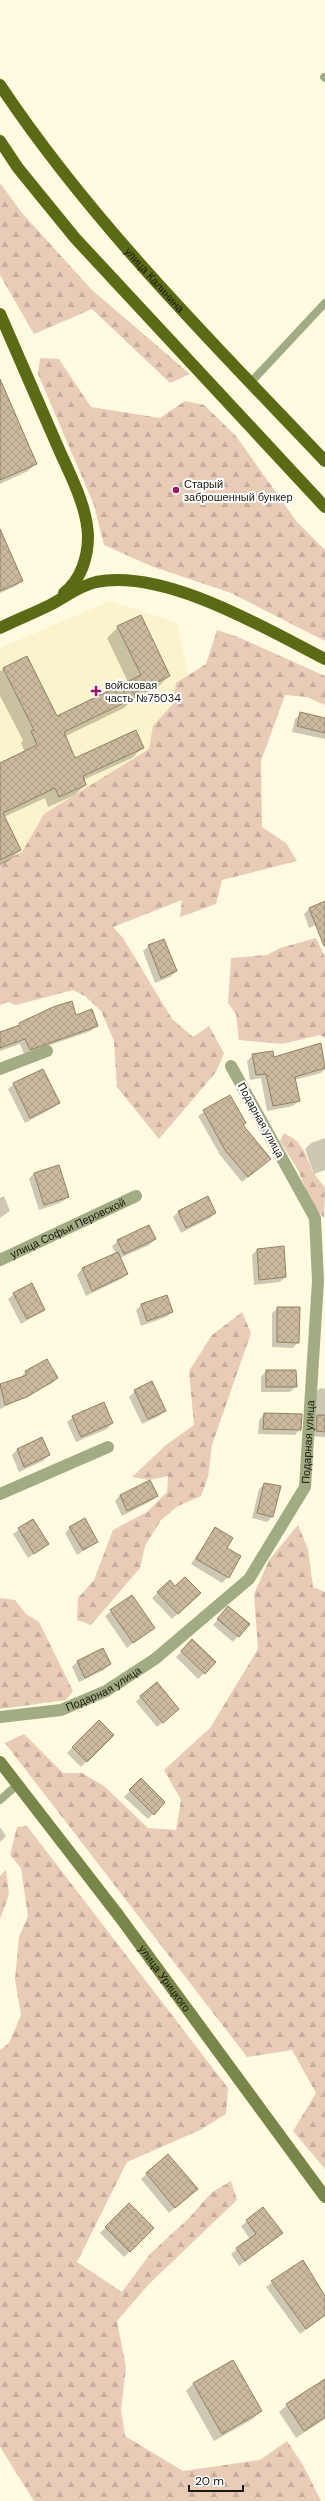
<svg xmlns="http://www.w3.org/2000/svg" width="325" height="2501" viewBox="0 0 325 2501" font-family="'DM Sans',sans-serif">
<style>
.built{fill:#faf3cb}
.forest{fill:url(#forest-firs)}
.shadow{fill:#0003}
.building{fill:url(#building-cross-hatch);stroke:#928067}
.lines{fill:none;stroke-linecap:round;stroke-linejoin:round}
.service{stroke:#a2ac84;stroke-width:8}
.minor{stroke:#a2ac84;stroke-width:12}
.secondary{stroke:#788649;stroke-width:12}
.primary{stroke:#5b6b15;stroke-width:12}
.poi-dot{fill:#9f1562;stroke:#fff;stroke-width:1.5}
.labels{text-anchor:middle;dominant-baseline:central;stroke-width:4;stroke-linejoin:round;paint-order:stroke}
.street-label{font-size:11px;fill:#1a180d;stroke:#fff}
.poi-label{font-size:11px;fill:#1a180d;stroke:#fff;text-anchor:start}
</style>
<defs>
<pattern id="forest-firs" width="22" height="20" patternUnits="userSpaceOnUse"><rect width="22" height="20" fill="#e9ccb7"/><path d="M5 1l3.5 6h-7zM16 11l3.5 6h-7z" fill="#c7ae9c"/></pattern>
<pattern id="building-cross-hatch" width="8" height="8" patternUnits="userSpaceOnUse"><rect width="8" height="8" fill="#cbb99e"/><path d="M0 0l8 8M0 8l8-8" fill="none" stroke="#ae9e87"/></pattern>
</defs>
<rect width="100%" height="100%" fill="#fffae0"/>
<path class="built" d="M110,601L177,623L201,733L27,852L0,865V648Z"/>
<path class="forest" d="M0,183L22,213L92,290L190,374L170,383L92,309L34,334L0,275Z
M40,358L59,359L91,407L160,418L185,401L204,405L236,436L297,522L325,550V641L231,593L151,566L104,545L94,505L38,374Z
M217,630L238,637L325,676V705L307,697L285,695L261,761L262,827L286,843L297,861L222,880L216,904L180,917L182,900L113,927L123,938L172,1019L193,1037L209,1026L224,1053L216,1072L159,1139L117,1087L114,1041L101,1011L85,996L73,990L16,1005L8,1002L0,1005V863L22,852L44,814L149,749L153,726L173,704L176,683L206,664Z
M316,938L325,957V1038L320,1035L282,1044L239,1040L236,1014L228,1003L231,958L267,955L280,948Z
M284,1133L297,1141L305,1153L313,1172L325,1188L324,1218L312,1205L298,1170L280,1141Z
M242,1312L251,1333L212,1445L208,1477L201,1496L178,1506L161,1520L145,1546L140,1568L91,1625L77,1620L78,1598L94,1580L113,1530L147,1512L167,1492L168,1476L150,1480L132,1477L166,1445L194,1425L189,1371L212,1335Z
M298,1525L308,1549L313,1587L325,1592V2169L293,2131L316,2093L292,2050L247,2057L5,1743L24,1734L63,1773H82L104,1786L148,1828L176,1830L181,1800L164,1770L210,1728L258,1649L254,1594L269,1560Z
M0,1598L15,1600L26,1614L39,1622L73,1691L66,1700L0,1709Z
M27,1826L228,2088L226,2114L200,2130L127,2162L77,2262L122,2292L150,2254L190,2217L211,2193L231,2181L237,2200L149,2284L117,2321L126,2367L121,2410L125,2436L183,2471L260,2460L287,2441L303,2465L321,2501H34L0,2447V2050L9,2043L21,2015L15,1979L19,1937L28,1916L21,1868L10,1855L17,1827Z
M6,1870L9,1894L0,1919V1876Z"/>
<path class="shadow" d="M0,378L36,463L28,471L0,484Z
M0,531L22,581L16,586L0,593Z
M118,627L169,676L158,687L133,699L124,708L64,737L74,759L143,747L132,758L83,780L85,785L75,795L48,807L45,798L4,817L20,850L9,861L0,865V764L25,752L21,743L23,740L0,696V671L27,657L57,718L128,682L107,638Z
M301,714L325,719V739L292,732L295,719Z
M325,902V921L309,928L304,914L309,909Z
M149,946L176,971L170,977L155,983L143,951Z
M71,1002L76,1016L97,1025L91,1031L24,1054L20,1044L0,1051V1033Z
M320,1045L325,1069L321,1073L294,1080L299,1101L293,1106L267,1111L261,1078L250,1080L247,1061L253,1055L273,1058Z
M14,1084L58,1103L53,1108L25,1123L8,1089Z
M229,1096L242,1126L264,1164L242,1182L220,1155L198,1116Z
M325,1138V1170L314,1174L305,1149L311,1143Z
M34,1173L68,1197L62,1202L39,1210L29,1179Z
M4,1196L10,1211L0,1218V1198Z
M208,1197L215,1213L210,1218L181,1233L173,1217L178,1212Z
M155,1239L149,1245L120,1258L127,1274L121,1279L86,1296L77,1275L82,1269L116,1254L112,1246L118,1241Z
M257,1250L285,1277L280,1282L254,1285L252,1255Z
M14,1294L44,1310L21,1324L8,1299Z
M166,1296L172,1312L166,1317L141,1326L136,1310L141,1305Z
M278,1308L298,1342L293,1348L272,1347V1313Z
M266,1371L296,1386L290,1392H261V1377Z
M25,1372L57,1378L51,1384L0,1409V1385L21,1378Z
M320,1388L325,1389V1437L311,1436L314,1394Z
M135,1391L165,1410L159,1416L142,1424L129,1397Z
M264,1414L300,1429L295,1435L258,1434L259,1420Z
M73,1417L112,1423L107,1429L76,1442L67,1422Z
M41,1439L49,1455L43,1461L19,1472L12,1455L17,1450Z
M265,1484L273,1516L267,1522L252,1518L259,1489Z
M120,1495L157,1496L151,1501L122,1516L115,1501Z
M32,1520L48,1544L28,1558L13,1534Z
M70,1528L97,1542L77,1555L65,1533Z
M215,1528L226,1548L228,1577L222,1583L191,1564Z
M170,1581L175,1587L194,1598L172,1619L152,1598Z
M132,1596L154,1627L127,1648L105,1616Z
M223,1613L238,1636L233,1642L213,1625Z
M192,1641L215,1662L198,1679L176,1657Z
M102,1649L110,1664L104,1670L79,1682L72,1667L77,1662Z
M141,1696L173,1714L157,1727L136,1702Z
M99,1721L113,1735L81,1767L67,1753Z
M141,1780L164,1803L148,1819L124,1797Z
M0,1827L6,1836L0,1842Z
M168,2155L191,2194L169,2213L141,2179Z
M129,2205L153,2228L124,2257L100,2233Z
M263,2208L282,2233L239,2266L231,2254L250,2239L241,2226Z
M302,2261L325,2297V2316L300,2334L266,2287Z
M325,2380V2419L296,2438L279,2412L287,2405Z
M193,2384L261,2411L253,2419L214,2441L186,2391Z"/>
<path class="building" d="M0,379L37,464L0,480Z
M0,529L23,581L0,591Z
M141,615L170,676L134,693L136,697L64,732L75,758L136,730L144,748L83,776L86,785L59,797L55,788L3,813L21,850L0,860V763L37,745L31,731L34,730L3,668L27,656L57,716L141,675L117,626Z
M300,712L325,718V733L297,726Z
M325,901V946H324L309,908Z
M164,939L177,971L161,978L148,945Z
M72,1001L76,1015L92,1009L98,1026L30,1050L25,1039L0,1048V1032L20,1025L19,1023L53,1007Z
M321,1043L325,1068L295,1077L300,1101L273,1106L266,1074L256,1075L252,1054L273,1051L274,1057Z
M43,1069L60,1103L30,1118L13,1083Z
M230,1095L246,1123L243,1125L271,1159L248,1177L225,1150L203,1110Z
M59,1165L69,1197L44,1205L34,1173Z
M208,1196L216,1213L186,1228L178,1211Z
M149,1225L156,1239L124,1254L117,1240Z
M284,1246L286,1277L259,1280L257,1249Z
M118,1252L128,1274L92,1291L82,1268Z
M32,1283L45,1310L27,1319L13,1293Z
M167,1295L173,1312L147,1321L141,1304Z
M277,1307H300L299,1343L277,1342Z
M47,1359L58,1378L27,1397L5,1405L0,1384L27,1375L25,1371Z
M266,1370H296L297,1387H266Z
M152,1381L166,1411L148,1419L134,1390Z
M104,1402L113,1423L81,1437L72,1416Z
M264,1413L302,1414L301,1430L263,1429Z
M317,1415H325V1432L316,1431Z
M42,1437L50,1455L24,1467L17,1449Z
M150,1480L158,1496L127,1511L120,1495Z
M264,1483L281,1486L273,1517L257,1513Z
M85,1518L98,1542L83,1550L69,1527Z
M33,1519L49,1544L34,1554L18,1528Z
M215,1527L233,1538L227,1548L241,1556L229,1578L196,1559Z
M185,1577L201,1593L178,1614L157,1592L170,1580L175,1586Z
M132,1595L155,1628L133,1643L110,1610Z
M228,1606L250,1624L239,1637L217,1619Z
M192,1639L216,1662L205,1674L181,1651Z
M103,1648L111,1664L85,1678L77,1661Z
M157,1682L179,1709L163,1723L140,1696Z
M99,1720L114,1735L87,1762L72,1747Z
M141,1778L165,1802L154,1815L129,1790Z
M168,2154L198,2189L175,2208L146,2173Z
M129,2203L154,2228L130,2252L105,2227Z
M263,2207L283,2233L245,2261L236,2248L256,2234L246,2220Z
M303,2260L325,2296V2315L306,2329L271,2281Z
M233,2360L262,2411L222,2434L193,2383Z
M325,2379V2417L304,2431L286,2404Z"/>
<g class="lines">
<path class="service" d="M324,77L325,78
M251,382L325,303
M0,1800L17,1785"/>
<g class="minor">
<path d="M0,1069L47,1051"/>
<path id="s1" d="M0,1260L136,1196"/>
<path d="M0,1494L108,1447"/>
<path id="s2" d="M0,1717L61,1710L106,1691L155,1659L249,1579L305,1487L318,1281L315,1218L231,1066"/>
</g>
<path class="secondary" id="s3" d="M0,1762L119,1916L325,2197"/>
<g class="primary">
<path id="s4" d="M0,85C92,223 211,341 325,461"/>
<path d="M0,141L18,168L75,238L325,507"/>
<path d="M0,314C19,358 38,401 57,445C69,473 87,505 88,536C88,557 81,580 64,593"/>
<path d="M0,628C16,620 34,613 50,605C65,597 79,586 96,582C164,568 265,628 325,659"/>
</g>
</g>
<g class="poi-dot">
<circle cx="176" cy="490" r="4"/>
<path d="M94 685h4v4h4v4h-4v4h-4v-4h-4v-4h4z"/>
</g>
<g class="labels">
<g class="street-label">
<text stroke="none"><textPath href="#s4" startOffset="249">улица Калинина</textPath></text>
<text transform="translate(261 1120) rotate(61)">Подарная улица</text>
<text stroke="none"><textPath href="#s1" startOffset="75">улица Софьи Перовской</textPath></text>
<text stroke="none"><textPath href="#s2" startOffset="445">Подарная улица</textPath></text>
<text stroke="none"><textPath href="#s2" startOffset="109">Подарная улица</textPath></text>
<text stroke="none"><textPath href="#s3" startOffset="272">улица Урицкого</textPath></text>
</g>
<g class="poi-label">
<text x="184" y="484">Старый<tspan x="184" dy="13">заброшенный бункер</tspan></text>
<text x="105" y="685">войсковая<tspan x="105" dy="13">часть №75034</tspan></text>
</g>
</g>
<path d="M189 2485v6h54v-6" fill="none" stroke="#1a180d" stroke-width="2"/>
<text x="195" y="2485" font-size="12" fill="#1a180d" stroke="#ffffff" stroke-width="3" paint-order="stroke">20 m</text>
</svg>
